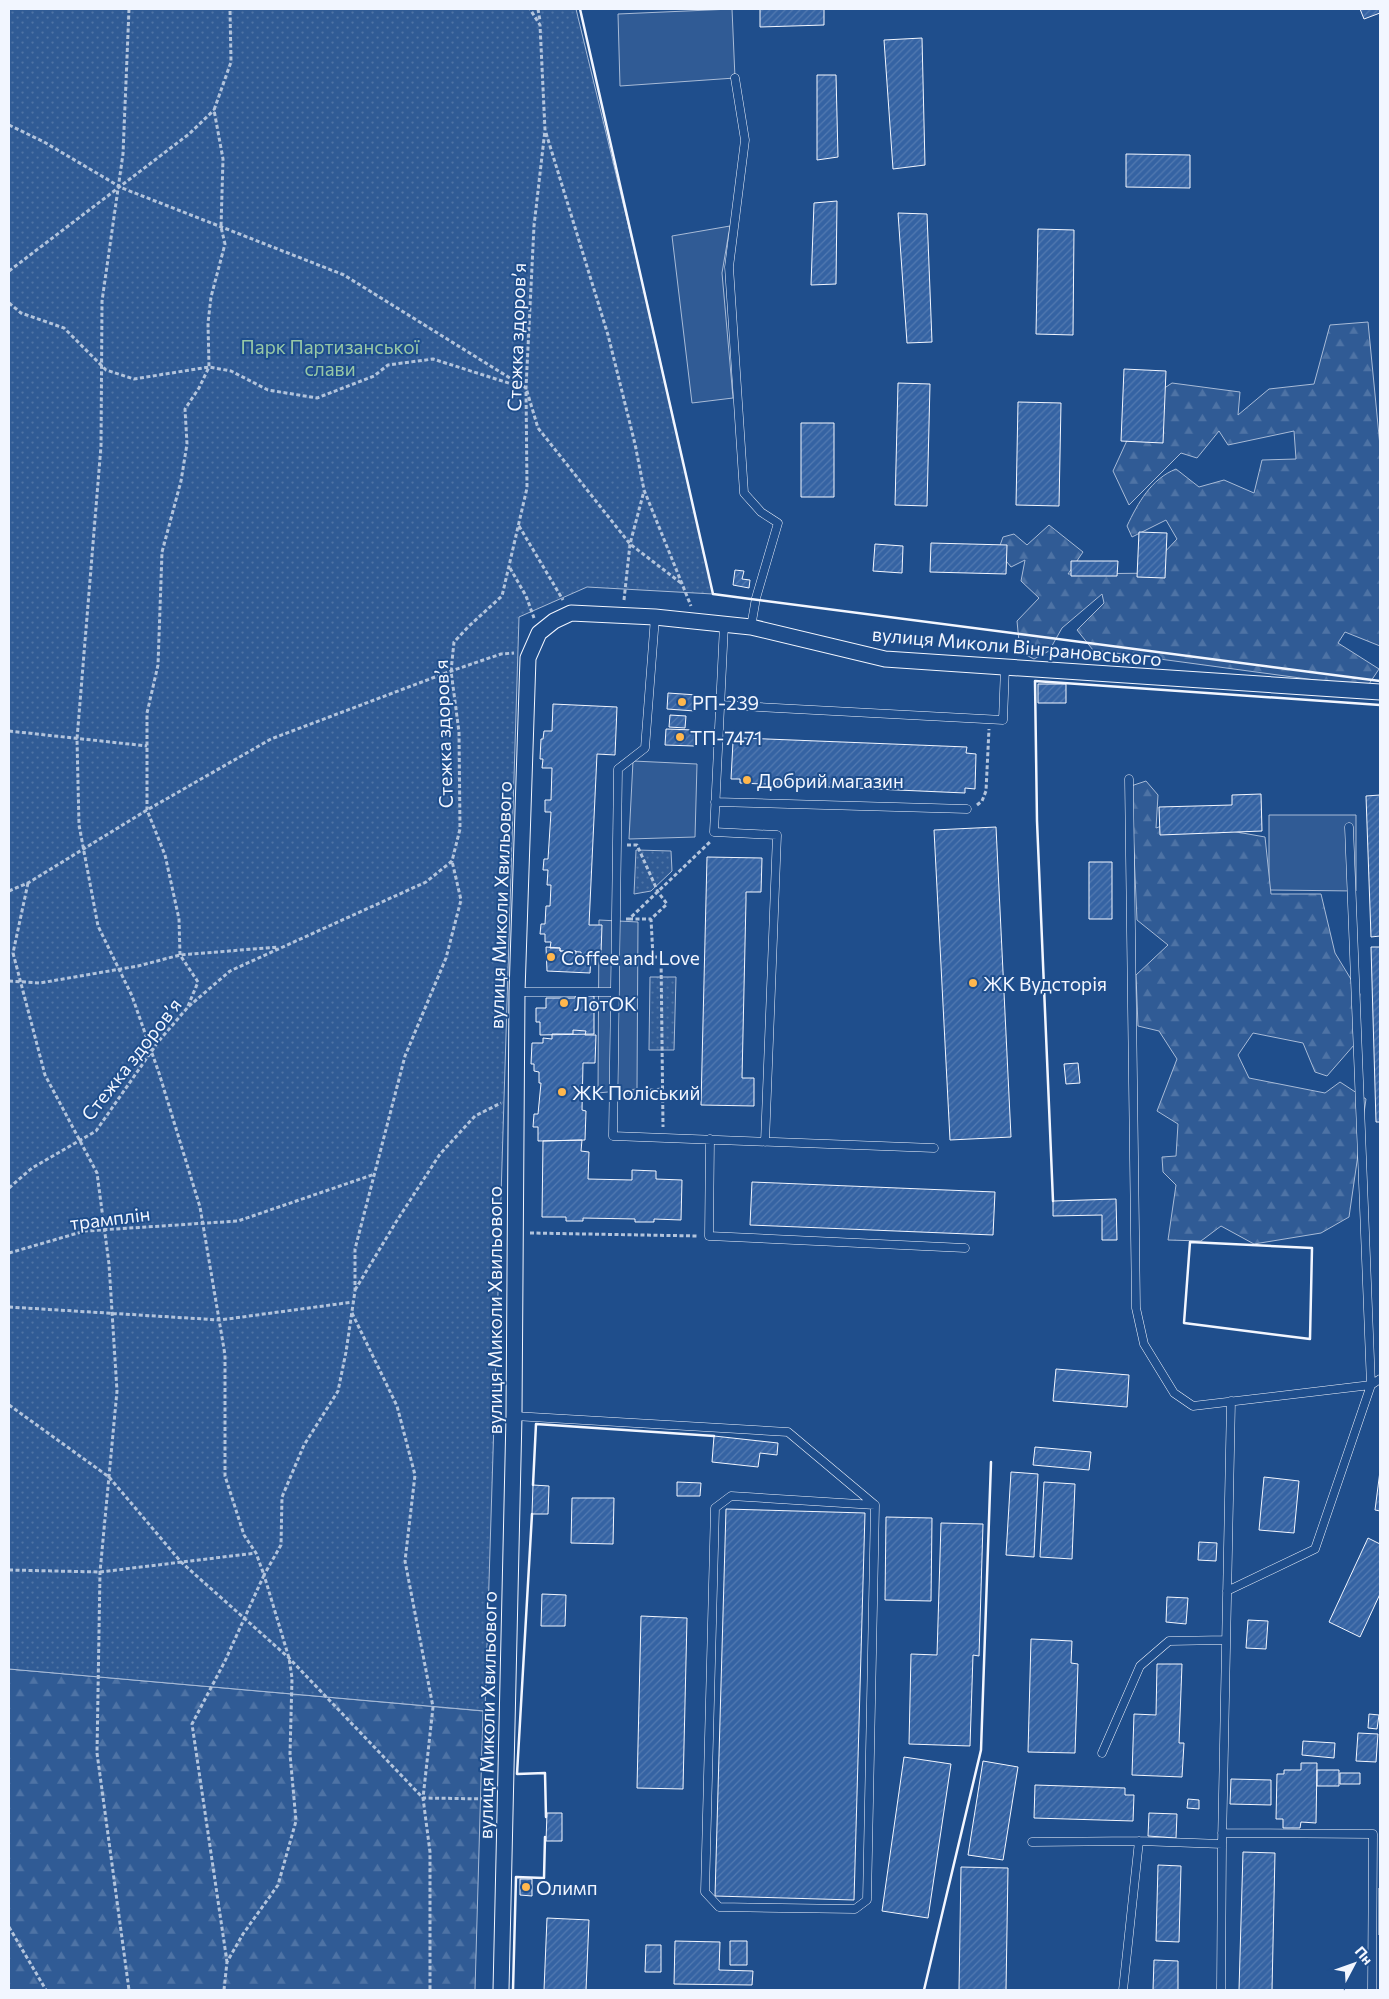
<svg xmlns="http://www.w3.org/2000/svg" width="1389" height="1999" viewBox="0 0 1389 1999" font-family="Commissioner,sans-serif">
<style>
.built{fill:#305b95;stroke:#a8bbd7}
.forest{fill:url(#forest-firs);stroke:#a8bbd7}
.park{fill:url(#park-dots);stroke:#a8bbd7}
.building{fill:url(#building-hatch);stroke:#f2f6ff}
.lines{fill:none;stroke-linecap:round;stroke-linejoin:round}
.lane-casing{stroke:#f2f6ff;stroke-width:9}
.street-casing{stroke:#f2f6ff;stroke-width:17}
.path{stroke:#b3c4dc;stroke-width:3;stroke-dasharray:4 2.5;stroke-linecap:butt}
.lane{stroke:#1f4e8c;stroke-width:8}
.street{stroke:#1f4e8c;stroke-width:15}
.wall{stroke:#f2f6ff;stroke-width:2.5}
.poi-dot{fill:#ffb74d;stroke:#1f4e8c;stroke-width:2}
.labels{text-anchor:middle;dominant-baseline:central;stroke-width:4;stroke-linejoin:round;paint-order:stroke}
.street-label{font-size:19px;fill:#f2f6ff;stroke:#1f4e8c}
.park-label{font-size:19px;fill:#97c8a6;stroke:#1f4e8c}
.poi-label{font-size:19px;fill:#f2f6ff;stroke:#1f4e8c;text-anchor:start}
</style>
<defs>
<pattern id="forest-firs" width="22" height="20" patternUnits="userSpaceOnUse" patternTransform="scale(1.25)"><rect width="22" height="20" fill="#305b95"/><path d="M5 1l3.5 6h-7zM16 11l3.5 6h-7z" fill="#4e73a5"/></pattern>
<pattern id="park-dots" width="8" height="8" patternUnits="userSpaceOnUse" patternTransform="scale(1.25)"><rect width="8" height="8" fill="#305b95"/><path d="M2 2h.1M6 6h.1" fill="none" stroke="#4e73a5" stroke-width="1.8" stroke-linecap="round"/></pattern>
<pattern id="building-hatch" width="6" height="6" patternUnits="userSpaceOnUse" patternTransform="scale(1.25)"><rect width="6" height="6" fill="#3563a3"/><path d="M-1 1l2-2M0 6l6-6M5 7l2-2" fill="none" stroke="#537ab1"/></pattern>
</defs>
<rect width="100%" height="100%" fill="#1f4e8c"/>
<path class="built" d="M732,9L735,78L620,86L618,14Z
M730,226L722,273L733,398L692,403L672,236Z
M633,761L697,764L695,837L629,839Z
M1269,815H1356V891L1269,890Z
M599,920L638,922L637,1089L598,1093Z"/>
<path class="forest" d="M1368,322L1380,446V646L1345,632L1338,643L1379,669L1367,687L1093,650L1077,630L1104,603L1102,594L1062,628L1049,651L1034,659L1020,652L1017,621L1039,598L1021,581L1025,560L1011,567L998,551L1003,537L1014,534L1027,545L1049,525L1083,552L1068,574L1162,573V555L1177,539L1166,520L1132,537L1127,526C1138,503 1151,479 1176,469L1199,487L1224,480L1254,493L1262,460L1296,459L1294,431L1228,445L1219,431L1197,458L1181,453L1129,505L1113,471L1135,423L1157,393L1172,383L1240,392L1238,415L1269,389L1314,384L1330,325Z
M1146,781L1158,795L1156,828L1175,821L1265,837L1271,894H1321L1335,953L1360,994L1354,1045L1327,1076L1315,1072L1303,1043L1253,1033L1238,1055L1249,1078L1325,1093L1340,1082L1366,1099L1349,1217L1321,1233L1254,1244L1221,1226L1201,1241L1168,1240L1176,1185L1163,1172L1162,1157L1176,1156L1178,1124L1157,1111L1177,1059L1159,1031L1138,1026L1136,975L1168,945L1137,920L1131,786Z
M9,1669L483,1711L475,1990H9Z"/>
<path class="park" d="M9,9H576L646,298L713,594L587,587L519,617L485,1711L9,1669Z
M636,850L671,851L672,871L651,891L634,894Z
M650,977H676L674,1050H649Z"/>
<path class="building" d="M760,9H824V25L760,27Z
M1360,9H1380V13L1364,19Z
M922,38L925,165L893,169L884,40Z
M817,75H836L838,157L817,160Z
M1126,154L1190,155V188L1126,187Z
M837,201L836,284L811,285L814,203Z
M898,213L927,214L932,342L907,343Z
M1038,229L1074,230L1073,335L1036,334Z
M1124,369L1166,371L1163,443L1121,441Z
M898,383L930,384L927,506L895,505Z
M1018,402L1061,403L1059,506L1016,505Z
M801,423H834V497H801Z
M1139,532L1167,533L1165,578L1137,577Z
M931,543L1007,545L1006,574L930,572Z
M875,544L903,546L902,573L873,571Z
M1071,561H1118L1117,576H1071Z
M735,570L744,571L742,579L750,580L749,588L733,585Z
M1038,684H1066V703H1038Z
M668,693L697,695L695,711L667,709Z
M553,704L617,707L615,755L597,754L589,925H602L601,953L592,952V956L581,955V952L560,951V948H550L551,942H545V934H540L541,924H545L546,906H550L551,885H547L548,870H543L544,859H548L551,812H545V800H551L552,768H542L543,759H540L541,739H543L544,731H552Z
M670,715L686,716L685,728L669,727Z
M666,729L694,730V746L665,745Z
M742,738L967,747L966,753L976,754L975,789L965,788V793L740,783V779H731L733,742H742Z
M1261,794L1262,831L1160,835L1159,807L1232,805V795Z
M1380,795V936L1371,937L1366,796Z
M996,827L1011,1137L950,1140L934,830Z
M707,857L762,858L761,892H746V900L742,1078H754V1106L701,1105Z
M1089,862H1112V919H1089Z
M546,947L560,948V951H576V956H591L590,973L547,971Z
M1371,947H1380V1122H1376Z
M576,994L594,996V1034L540,1035V1022H536V1008H546V998H575Z
M573,1030L586,1031L585,1035H596L595,1063H583L582,1110L586,1111L585,1140L538,1141V1127H533L534,1114H538L541,1083H539V1072L534,1071V1064H531L532,1043H543V1038L552,1039V1034H573Z
M1078,1063L1080,1083L1066,1084L1064,1064Z
M582,1140L581,1151L589,1152L588,1179L632,1180V1170L656,1171V1179L682,1180L681,1220L654,1219V1222H635V1219L583,1218V1221H566V1217H542L543,1141Z
M752,1182L995,1192L993,1235L750,1225Z
M1116,1199L1117,1240H1102V1215L1053,1216V1201Z
M1056,1369L1129,1375L1127,1407L1053,1401Z
M714,1436L778,1443L777,1455L760,1453L758,1467L712,1462Z
M1035,1447L1091,1452L1089,1470L1033,1465Z
M1380,1471V1511L1375,1510Z
M1011,1472L1038,1474L1034,1557L1006,1555Z
M1264,1477L1299,1481L1294,1533L1259,1530Z
M677,1482L701,1483L700,1496H677Z
M1044,1482L1075,1484L1072,1559L1040,1557Z
M533,1485L549,1486L548,1514H532Z
M572,1498H614L613,1544L571,1543Z
M726,1509L865,1513L854,1900L715,1896Z
M886,1517L932,1518L931,1601L885,1600Z
M941,1523L983,1524L979,1656L973,1655L970,1746L909,1744L911,1654L937,1655Z
M1368,1538L1380,1544V1594L1360,1637L1329,1622Z
M1199,1542L1217,1543L1216,1561L1198,1560Z
M542,1594L566,1595L565,1626H541Z
M1167,1597L1188,1598L1186,1624L1166,1622Z
M641,1616L687,1618L683,1789L637,1788Z
M1248,1620L1268,1621L1266,1649L1246,1648Z
M1031,1639L1072,1641L1071,1663L1078,1664L1075,1753L1028,1752Z
M1157,1664H1182L1179,1743H1184L1182,1777L1132,1775L1134,1714L1156,1715Z
M1369,1714L1379,1715L1377,1729L1368,1728Z
M1358,1733L1378,1734L1376,1762L1356,1761Z
M1303,1741L1335,1743L1334,1758L1302,1755Z
M904,1757L951,1764L928,1918L882,1911Z
M983,1761L1018,1767L1003,1860L968,1855Z
M1301,1763H1317L1316,1823L1301,1822L1300,1828H1283V1819H1276L1277,1774H1284V1770H1301Z
M1317,1770H1339V1786H1317Z
M1340,1773H1360V1784H1340Z
M1231,1779L1271,1780V1805L1230,1804Z
M1035,1785L1125,1788V1795H1134L1133,1821L1034,1818Z
M1188,1799L1199,1800V1809L1187,1808Z
M547,1813H562V1841H546Z
M1149,1813L1177,1814L1176,1838L1148,1836Z
M1243,1852L1275,1853L1272,1990H1239Z
M1158,1865L1181,1866L1179,1942L1156,1941Z
M961,1867L1008,1868L1006,1990H959Z
M520,1879H532V1896L520,1895Z
M1379,1888H1380V1935H1379Z
M547,1918L589,1920L586,1990H544Z
M675,1941L720,1942L719,1970L753,1971L752,1985L674,1984Z
M730,1941H747V1965H730Z
M646,1945H661V1972H645Z
M1154,1960L1178,1961V1990H1153Z"/>
<g class="lines">
<defs>
<path id="lane" d="M735,78L745,140L729,267L744,493L761,512L778,523L756,598L751,627
M655,617L645,748L618,769L613,1136L934,1148
M724,625L714,832L777,835L765,1142
M721,705L1003,720L1005,667
M1129,779L1136,1308L1144,1344L1174,1393L1193,1406L1371,1385L1380,1379
M715,802L967,809
M517,992H615
M710,1139L709,1236L965,1248
M514,1416L788,1432L875,1505L867,1900L855,1909L719,1907L705,1892L715,1508L731,1496L875,1505
M1227,1591L1315,1549L1371,1385L1349,827
M1102,1753L1140,1666L1169,1641L1226,1640
M1222,1833L1373,1834L1372,1990
M1032,1842L1139,1841L1222,1844
M1123,1990L1139,1841
M1221,1990L1222,1844L1231,1401"/>
<path id="street" d="M501,1990L514,1416L517,992L528,658L539,633L554,621L571,613L655,617L751,627L885,659L1380,692"/>
</defs>
<use href="#lane" class="lane-casing"/>
<use href="#street" class="street-casing"/>
<path class="path" d="M129,9L123,154L102,301L101,446L77,739L79,825L98,926L132,996L159,1073L200,1207L225,1355V1476L244,1535L256,1553L264,1575L225,1661L192,1724L227,1962
M538,9L540,21
M9,125L44,142L122,188L344,275L526,388L538,428L630,544L681,583
M546,133L608,335L635,444L644,490L691,606
M9,271L189,134L214,110
M9,303L21,313L64,328L106,370L134,379L209,367L231,371L268,390L317,398L374,376L388,365L433,359L521,387
M519,526L563,600
M510,568L526,596L534,618
M624,600L630,544L644,491
M9,731L147,746
M977,805L982,801L986,791L989,729
M627,845H637L658,892L667,904L651,919L653,957H661L663,1127
M28,883L13,953L45,1075L97,1173L109,1264L117,1391L100,1572L97,1753L129,1990
M9,891L28,883L147,810L271,739L451,671L501,654L514,653
M626,919H629L711,841
M629,919H651
M9,981L40,983L138,966L180,955L278,947
M188,1006L198,982L180,955L179,919L165,855L147,810V713L158,665L162,552L181,481L187,444L185,409L199,388L209,367L208,323L211,297L225,244L221,227L223,159L214,110L231,62L230,9
M624,1093L662,1089
M9,1188L32,1168L96,1131L158,1042L188,1007L230,971L426,882L452,861L460,829L459,732L451,671L454,642L469,626L502,596L527,488L526,388L534,226L545,130L540,25L530,9
M530,1233L698,1236
M9,1253L85,1231L238,1221L375,1174
M355,1290L396,1222L440,1154L475,1116L501,1103
M9,1307L220,1320L353,1302
M352,1313L397,1406L415,1475L405,1561L433,1707L423,1798L430,1852V1990
M9,1405L109,1477L181,1562L289,1658L423,1798L490,1799
M9,1570L100,1572L256,1553
M9,1927L46,1990
M224,1990L227,1962L243,1934L278,1885L296,1821L290,1754L292,1678L289,1658L264,1575L281,1545L282,1497L304,1445L338,1391L346,1352L355,1291V1249L405,1056L446,958L461,900L452,861"/>
<use href="#lane" class="lane"/>
<use href="#street" class="street"/>
<path class="wall" d="M580,9L713,594L1380,681
M1053,1201L1037,821L1035,681L1380,705
M1190,1242L1312,1248L1310,1339L1184,1323Z
M533,1485L536,1424L714,1436
M532,1514L517,1774L545,1773L546,1817
M513,1990L516,1877L544,1878L545,1837
M924,1990L981,1750L991,1462"/>
</g>
<g class="poi-dot">
<circle cx="682" cy="702" r="5"/>
<circle cx="680" cy="737" r="5"/>
<circle cx="747" cy="780" r="5"/>
<circle cx="551" cy="957" r="5"/>
<circle cx="973" cy="983" r="5"/>
<circle cx="564" cy="1003" r="5"/>
<circle cx="562" cy="1092" r="5"/>
<circle cx="526" cy="1887" r="5"/>
</g>
<g class="labels">
<g class="street-label">
<text transform="translate(516 337) rotate(-88)">Стежка здоров’я</text>
<text transform="translate(1017 646) rotate(5)">вулиця Миколи Вінграновського</text>
<text transform="translate(443 734) rotate(-92)">Стежка здоров’я</text>
<text transform="translate(500 905) rotate(-88)">вулиця Миколи Хвильового</text>
<text transform="translate(131 1059) rotate(-52)">Стежка здоров’я</text>
<text transform="translate(110 1218) rotate(-7)">трамплін</text>
<text transform="translate(494 1310) rotate(-90)">вулиця Миколи Хвильового</text>
<text transform="translate(487 1715) rotate(-89)">вулиця Миколи Хвильового</text>
</g>
<g class="park-label">
<text x="330" y="346">Парк Партизанської<tspan x="330" dy="22">слави</tspan></text>
</g>
<g class="poi-label">
<text x="692" y="702">РП-239</text>
<text x="690" y="737">ТП-7471</text>
<text x="757" y="780">Добрий магазин</text>
<text x="561" y="957">Coffee and Love</text>
<text x="983" y="983">ЖК Вудсторія</text>
<text x="574" y="1003">ЛотОК</text>
<text x="572" y="1092">ЖК Поліський</text>
<text x="536" y="1887">Олимп</text>
</g>
</g>
<rect width="1389" height="1999" fill="none" stroke="#f2f6ff" stroke-width="20"/>
<g transform="translate(1354 1964) rotate(49)" stroke="#1f4e8c" stroke-width="4" paint-order="stroke">
<path d="M0-4L9 19L0 12L-9 19Z" fill="#f2f6ff"/>
<text y="-8" font-size="14" font-weight="bold" text-anchor="middle" fill="#f2f6ff">Пн</text>
</g>
</svg>
